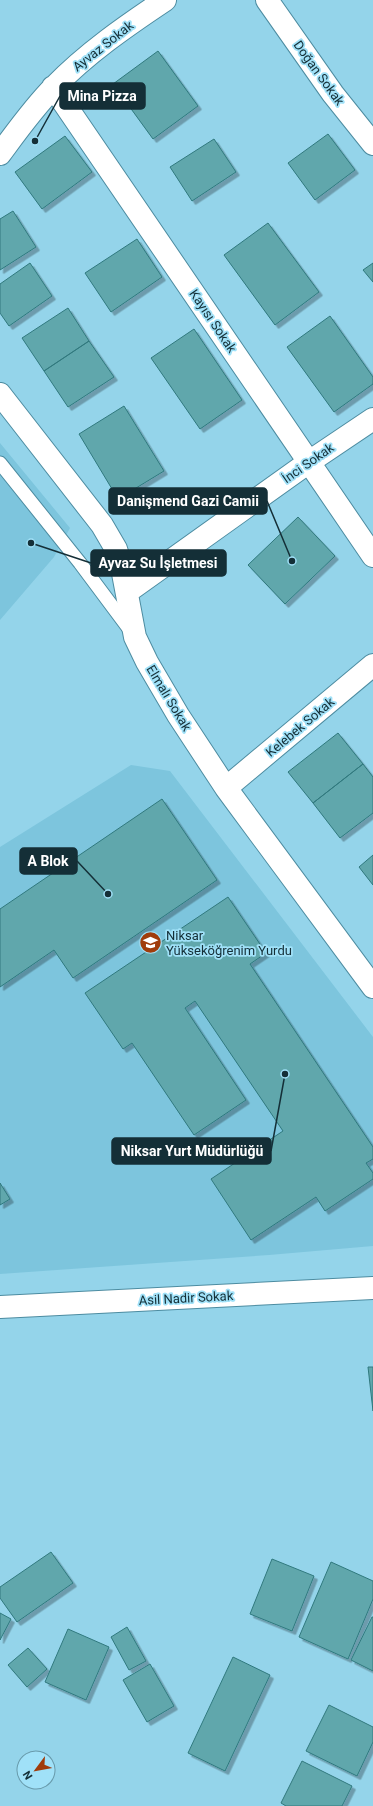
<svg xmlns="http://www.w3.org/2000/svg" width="373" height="1806" viewBox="0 0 373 1806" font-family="Roboto,sans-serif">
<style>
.built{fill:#7dc5dd}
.building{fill:#60a7ac;stroke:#30797e;filter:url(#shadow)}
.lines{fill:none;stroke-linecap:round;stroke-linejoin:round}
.service-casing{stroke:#4d8ca1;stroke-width:15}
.minor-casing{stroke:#4d8ca1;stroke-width:24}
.service{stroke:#fff;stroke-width:13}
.minor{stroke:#fff;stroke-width:22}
.labels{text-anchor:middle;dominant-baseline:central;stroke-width:3.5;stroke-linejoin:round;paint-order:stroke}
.street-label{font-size:13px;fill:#142f37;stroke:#a0e1f8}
.poi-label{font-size:13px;fill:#142f37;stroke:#a0e1f8;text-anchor:start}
.leader{fill:none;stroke:#142f37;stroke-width:1.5}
.callout-dot{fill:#142f37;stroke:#a0e1f8;stroke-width:1.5}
.callout{fill:#142f37;stroke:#142f37;stroke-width:1.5}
.callout-label{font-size:14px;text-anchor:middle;font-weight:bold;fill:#fff}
</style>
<defs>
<filter id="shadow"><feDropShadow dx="3.5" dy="3.5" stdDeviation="0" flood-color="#0004"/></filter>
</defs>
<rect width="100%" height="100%" fill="#94d4ea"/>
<path class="built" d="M0,443L70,528L54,557L0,620Z
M131,765L170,771L373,1037V1246L269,1255L0,1274V847Z"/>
<path class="building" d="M158,51L198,106L153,139L113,84Z
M328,134L355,170L315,200L288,163Z
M65,136L92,172L42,209L15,172Z
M214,139L236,172L192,201L170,167Z
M13,211L36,247L0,270V219Z
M268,223L319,292L275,325L224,255Z
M137,239L162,277L111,312L85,273Z
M30,263L52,296L9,326L0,313V284Z
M373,263V282L363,270Z
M68,308L89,341L44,371L22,338Z
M330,316L373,377V384L334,412L287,347Z
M194,329L242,400L200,429L151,358Z
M89,341L114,377L68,407L44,371Z
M124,406L164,471L118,499L79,434Z
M298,517L335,556L285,604L248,565Z
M338,733L363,764L313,803L288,772Z
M363,764L373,777V813L340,838L313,803Z
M162,799L217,880L73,978L54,950L0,987V909Z
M373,855V885L359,867Z
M228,897L266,953L250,964L373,1147V1159L366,1163L373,1173V1179L325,1211L316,1197L251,1240L211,1179L283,1131L195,1001L185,1008L246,1100L194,1135L132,1043L123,1049L85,993Z
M0,1183L10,1199L0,1205Z
M368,1367H373V1411Z
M51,1552L73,1583L17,1622L0,1598V1587Z
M272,1559L314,1576L292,1631L250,1614Z
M331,1562L373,1581V1599L348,1659L299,1637Z
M0,1613L11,1619L0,1640Z
M372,1617H373V1671L351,1660Z
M127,1627L146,1661L129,1670L111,1637Z
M68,1629L109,1647L86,1700L45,1682Z
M28,1648L47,1669L27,1687L8,1665Z
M233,1657L270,1675L225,1771L188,1753Z
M150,1664L174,1706L147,1722L123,1680Z
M329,1705L373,1727V1742L357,1776L306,1751Z
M302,1761L352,1786L342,1806H286L281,1803Z"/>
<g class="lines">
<defs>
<path id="service" d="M0,463L80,563L130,630"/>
<path id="minor" d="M267,0L333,94L373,144
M53,87L373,556
M0,154C17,131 34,107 54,87C87,53 126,26 165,0
M0,394L102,525L116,549L122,568L135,637L147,662L178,715L226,788L373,987
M127,592L309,462L373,419
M226,788L373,665
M0,1307L373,1288"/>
</defs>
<use href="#service" class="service-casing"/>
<use href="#minor" class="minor-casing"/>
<use href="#service" class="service"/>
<use href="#minor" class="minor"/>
</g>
<defs>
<symbol id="school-disc" viewBox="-11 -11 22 22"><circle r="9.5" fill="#a03c0b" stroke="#a0e1f8"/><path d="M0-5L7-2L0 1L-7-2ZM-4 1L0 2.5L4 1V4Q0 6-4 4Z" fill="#fff"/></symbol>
</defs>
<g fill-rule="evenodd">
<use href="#school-disc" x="138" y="930" width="25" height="25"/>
</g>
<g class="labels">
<g class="street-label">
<text transform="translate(103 46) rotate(-38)">Ayvaz Sokak</text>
<text transform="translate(319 73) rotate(54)">Doğan Sokak</text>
<text transform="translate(213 321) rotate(56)">Kayısı Sokak</text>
<text transform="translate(308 463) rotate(-35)">İnci Sokak</text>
<text transform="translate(169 698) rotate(59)">Elmalı Sokak</text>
<text transform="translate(300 727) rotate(-40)">Kelebek Sokak</text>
<text transform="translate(186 1298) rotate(-3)">Asil Nadir Sokak</text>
</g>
<g class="poi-label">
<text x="166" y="935">Niksar<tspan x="166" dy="15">Yükseköğrenim Yurdu</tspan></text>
</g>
</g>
<path class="leader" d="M35 141L60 96M292 561L267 501M31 543L91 563M108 894L77 861M285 1074L271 1151"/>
<g class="callout-dot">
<circle cx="35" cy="141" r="4"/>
<circle cx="292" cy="561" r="4"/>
<circle cx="31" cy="543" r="4"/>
<circle cx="108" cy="894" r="4"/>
<circle cx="285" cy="1074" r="4"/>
</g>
<g class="callout">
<rect x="60" y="83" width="85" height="26" rx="4"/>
<rect x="109" y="488" width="158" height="26" rx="4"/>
<rect x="91" y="550" width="135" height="26" rx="4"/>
<rect x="20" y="848" width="57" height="26" rx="4"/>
<rect x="112" y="1138" width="159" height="26" rx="4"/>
</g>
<g class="callout-label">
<text x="102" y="101">Mina Pizza</text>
<text x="188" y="506">Danişmend Gazi Camii</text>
<text x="158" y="568">Ayvaz Su İşletmesi</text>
<text x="48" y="866">A Blok</text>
<text x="192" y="1156">Niksar Yurt Müdürlüğü</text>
</g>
<g transform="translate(36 1770) rotate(238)"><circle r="19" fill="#a0e1f8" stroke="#689aab"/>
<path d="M0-3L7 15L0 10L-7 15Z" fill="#a03c0b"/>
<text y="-6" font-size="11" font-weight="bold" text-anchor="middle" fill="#142f37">N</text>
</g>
</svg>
